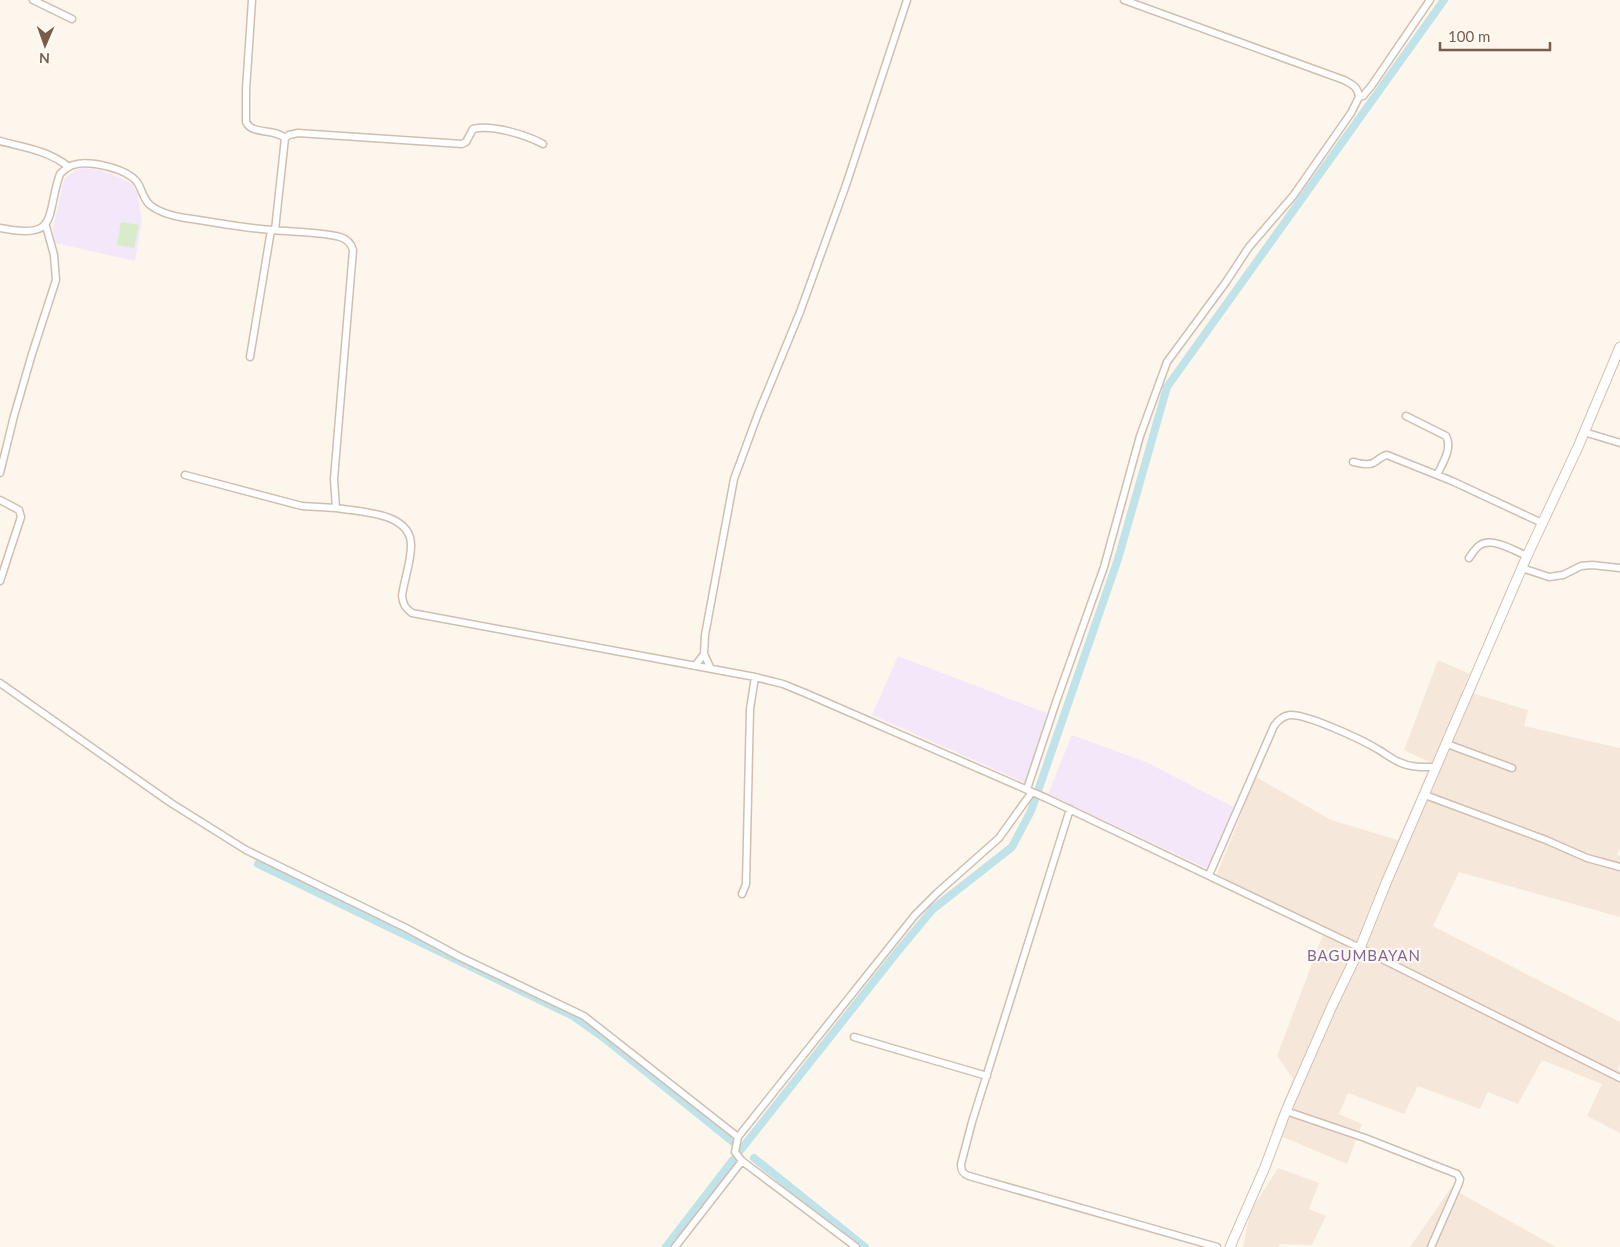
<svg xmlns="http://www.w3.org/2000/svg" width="1620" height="1247" viewBox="0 0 1620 1247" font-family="Lato,sans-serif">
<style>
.residential{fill:#f5e8da}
.education{fill:#f3e8fa}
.green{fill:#d8ecc9}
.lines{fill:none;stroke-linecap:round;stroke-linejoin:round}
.canal{stroke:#bfe3e8;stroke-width:8}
.street-casing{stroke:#d1beb0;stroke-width:9}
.secondary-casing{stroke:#d6c0b0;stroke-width:11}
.street{stroke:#fff;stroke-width:6}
.secondary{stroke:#fff;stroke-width:9}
.labels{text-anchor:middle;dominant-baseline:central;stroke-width:4.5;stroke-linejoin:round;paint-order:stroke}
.quarter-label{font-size:15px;letter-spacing:1px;fill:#846695;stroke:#fffaf3}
</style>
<rect width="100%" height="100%" fill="#fdf6ec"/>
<path class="residential" d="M1438,660L1470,674L1462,690L1528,710L1524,726L1620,748V848L1617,855L1620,856V917L1459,872L1433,926L1620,1022V1064L1618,1069L1620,1071V1133L1587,1116L1602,1084L1542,1060L1518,1104L1488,1092L1480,1109L1418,1086L1404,1114L1348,1093L1339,1114L1362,1124L1347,1164L1271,1132L1293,1079L1277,1056L1325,929L1217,874L1256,777L1331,820L1398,840L1431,763L1404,750Z
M1278,1168L1319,1183L1309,1209L1326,1216L1312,1245L1280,1244L1279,1247H1243L1250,1212Z
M1451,1188L1556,1247H1410Z"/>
<path class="education" d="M83,168L100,170L119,177L132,184L137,193L142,220L135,261L55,243L53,228L64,179L76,170Z
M898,656L1047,713L1026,783L872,715Z
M1072,735L1146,762L1237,809L1210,870L1048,794Z"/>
<path class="green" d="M121,222L139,225L134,248L117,245Z"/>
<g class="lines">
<path class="canal" d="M258,864L573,1016L604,1038L733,1142
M739,1152L898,951L933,909L1012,847L1031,811L1118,559L1167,387L1444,0
M754,1158L865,1247
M666,1247L733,1160"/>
<defs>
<path id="street" d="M33,0L72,19
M252,0L246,90V122C252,135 274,128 285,138L275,230
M1359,97L1363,96L1372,85L1430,0
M285,138L289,135L298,133L462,144L466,142L473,129C491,124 527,135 543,144
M0,141C26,148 47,150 69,167
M0,228C60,240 45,217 60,174C64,170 67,167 73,165C89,160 126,168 137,182C142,189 143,199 150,205C160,213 172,216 185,218C214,222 243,228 272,230C292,232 322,232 340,237C347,239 351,243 353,250L334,479L336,508C360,512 412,512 411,546C411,562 404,580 402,596C403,604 405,608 412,613L755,677L783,684L805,693L1046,798L1360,948L1620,1078
M250,357L271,230
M1406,416L1446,436C1453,448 1442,464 1437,475
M1584,432L1620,443
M1353,462C1359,463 1366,466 1373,463C1379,460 1381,456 1387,455L1452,481L1542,523
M0,473L14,416L32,354L56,280L54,255L46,226
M185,475L302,506L336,508
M0,500L19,510L21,517L0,581
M1469,558C1472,554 1475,548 1480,545C1493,537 1515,551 1527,556
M1522,568L1549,577L1563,575L1581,566L1592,565L1620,568
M695,666L704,654
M711,669L704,654L705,635L734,479L758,414L800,312L846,185L907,0
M0,683L171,803L246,850L406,928L460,957L584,1016L738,1137L735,1152L742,1161L856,1247
M1447,744L1512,768
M1027,789L1056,702L1104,567L1140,436L1167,362L1226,282L1249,247L1293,196L1351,113L1359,97C1358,87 1352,84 1344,80L1124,0
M1425,795L1546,840L1587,858L1620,867
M1070,809L972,1122L961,1164C961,1171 963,1174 969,1176L1217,1247
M1209,875L1274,726C1278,720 1282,716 1290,715C1307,714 1363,740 1379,750C1386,754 1392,759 1399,762C1411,768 1424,767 1437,767
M742,894L746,884L750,709L755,677
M854,1037L987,1076
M1286,1111L1365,1138L1457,1174L1460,1179L1459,1183L1431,1247
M738,1137L915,915L937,893L999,838L1032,792
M675,1247L742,1161"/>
<path id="secondary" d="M1230,1247L1265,1167L1286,1111L1332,1006L1360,948L1386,883L1527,556L1578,447L1620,347"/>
</defs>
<use href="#street" class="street-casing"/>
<use href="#secondary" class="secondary-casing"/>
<use href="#street" class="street"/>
<use href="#secondary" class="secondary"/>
</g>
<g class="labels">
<g class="quarter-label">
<text x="1364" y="955">BAGUMBAYAN</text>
</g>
</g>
<g transform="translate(45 45) rotate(182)" stroke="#fffaf3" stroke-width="4" paint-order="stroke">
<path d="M0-4L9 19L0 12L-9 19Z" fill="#7a5c4d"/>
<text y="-8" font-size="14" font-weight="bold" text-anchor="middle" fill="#7a5c4d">N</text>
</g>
<path d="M1440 42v8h110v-8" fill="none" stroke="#7a5c4d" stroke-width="2.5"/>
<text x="1448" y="42" font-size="15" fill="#7a5c4d" stroke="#fffaf3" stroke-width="4" paint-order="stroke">100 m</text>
</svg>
